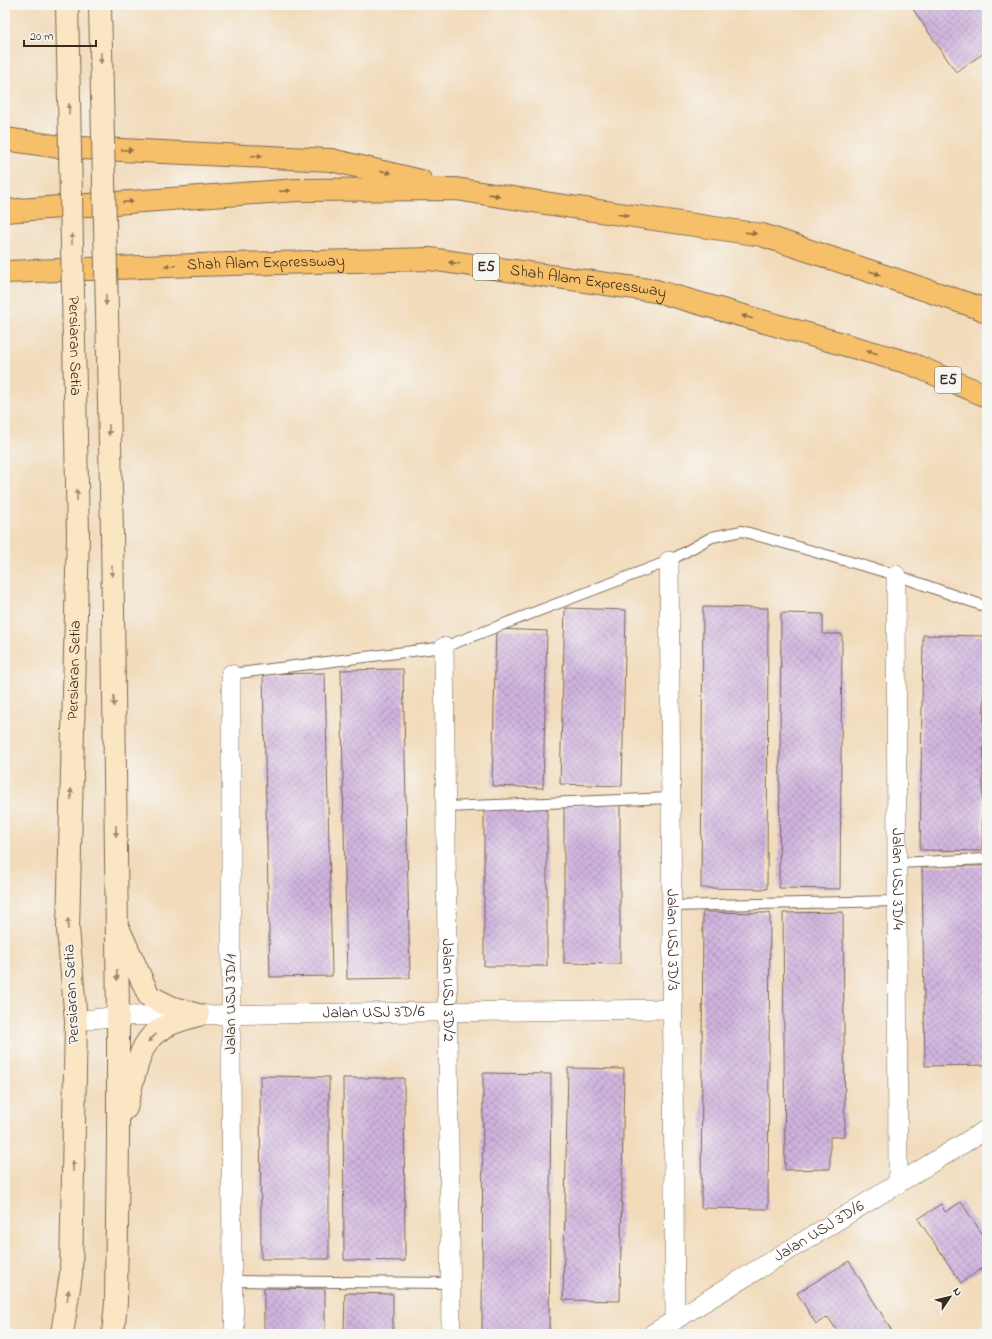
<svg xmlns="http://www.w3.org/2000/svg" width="992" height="1339" viewBox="0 0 992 1339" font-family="'Indie Flower',sans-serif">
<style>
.building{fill:url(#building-cross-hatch)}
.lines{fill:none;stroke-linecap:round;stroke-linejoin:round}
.lane-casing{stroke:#7b6855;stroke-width:12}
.street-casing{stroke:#7b6855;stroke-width:20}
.secondary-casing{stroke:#7b6855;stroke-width:24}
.highway-casing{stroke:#7b6855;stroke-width:24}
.lane{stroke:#fff;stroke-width:10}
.street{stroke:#fff;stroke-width:19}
.secondary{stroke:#fbe6c4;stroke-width:22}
.highway{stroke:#f6c06b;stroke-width:22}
.secondary-bridge-casing{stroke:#7b6855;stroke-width:24;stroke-linecap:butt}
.secondary-bridge{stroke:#fbe6c4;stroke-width:22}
.oneway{fill:#9b8871}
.oneway2{fill:#8f6e41}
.labels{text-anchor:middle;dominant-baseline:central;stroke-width:3.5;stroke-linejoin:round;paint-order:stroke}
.shield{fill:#f6f6f2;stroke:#73675e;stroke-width:1}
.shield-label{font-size:15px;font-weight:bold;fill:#3b2a1e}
.street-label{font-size:16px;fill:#3b2a1e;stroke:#f6f6f2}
</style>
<defs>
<pattern id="building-cross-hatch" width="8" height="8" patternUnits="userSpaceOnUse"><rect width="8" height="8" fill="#d0b4df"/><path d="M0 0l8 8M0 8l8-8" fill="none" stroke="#aa93b4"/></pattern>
</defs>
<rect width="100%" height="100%" fill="#f6f6f2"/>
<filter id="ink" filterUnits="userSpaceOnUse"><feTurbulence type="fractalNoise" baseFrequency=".025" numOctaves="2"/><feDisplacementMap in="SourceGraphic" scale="8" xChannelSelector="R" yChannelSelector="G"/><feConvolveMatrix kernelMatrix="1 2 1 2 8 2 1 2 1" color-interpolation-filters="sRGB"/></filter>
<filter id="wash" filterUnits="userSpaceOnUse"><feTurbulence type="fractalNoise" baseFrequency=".012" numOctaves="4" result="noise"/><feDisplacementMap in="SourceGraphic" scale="16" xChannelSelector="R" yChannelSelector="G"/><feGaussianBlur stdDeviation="0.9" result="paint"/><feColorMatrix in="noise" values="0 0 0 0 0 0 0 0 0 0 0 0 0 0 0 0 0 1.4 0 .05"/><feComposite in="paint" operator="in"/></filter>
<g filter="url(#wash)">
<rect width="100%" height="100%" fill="#f2dbbb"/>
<g id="blocks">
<path class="building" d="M910,5H987V51L956,72Z
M703,607L768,608L767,889L701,888Z
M565,608L626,610L622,786L560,784Z
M781,613L823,614V634H842L840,889L779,888Z
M496,629L547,631L543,788L492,786Z
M923,635L985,636L982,851L920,850Z
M403,669L410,978L347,979L341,670Z
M325,673L332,976L270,977L263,674Z
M564,805H620V964L564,963Z
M484,807L547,808V966H484Z
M922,866H987V1065L925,1066Z
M703,912L770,913L768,1209L701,1208Z
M843,912L845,1136L830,1137V1169L785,1170L783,913Z
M568,1068L624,1069L620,1301L563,1300Z
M483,1073L551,1074L549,1334H482Z
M260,1076L329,1077V1259H261Z
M343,1078H404L405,1261L344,1260Z
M961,1202L987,1241V1265L961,1283L918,1219L941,1204L945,1212Z
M849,1261L892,1331L886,1334H839L828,1317L816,1324L797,1293Z
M264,1288L325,1289V1334H264Z
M345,1293L393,1294V1334H344Z"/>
</g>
</g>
<g filter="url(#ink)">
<use href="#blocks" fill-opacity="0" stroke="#7b6855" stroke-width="1"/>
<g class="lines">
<defs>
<path id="lane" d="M231,674L444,647L669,561L712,537L742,531L896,575L987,607
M446,807L671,798
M897,863L987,859
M671,906L897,901
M232,1281L451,1283"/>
<g id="street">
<path id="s1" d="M669,561L675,1320"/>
<path id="s2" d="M896,575L898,1184"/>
<path id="s3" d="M444,647L451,1334"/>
<path d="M231,674V1058L232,1281L235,1334"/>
<path id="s4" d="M76,1021L118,1016L672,1009"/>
<path id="s5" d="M652,1334L987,1129"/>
</g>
<g id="secondary">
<path d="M112,532L118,1016V1138L116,1303L113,1334"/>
<path d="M120,932L149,996L171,1007L198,1015"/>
<path d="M126,1108C131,1089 136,1058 147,1042C158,1026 180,1020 198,1015"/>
<path id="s6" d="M62,1334L71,1274L76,1021L68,929L78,534"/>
</g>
<g id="highway">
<path d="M5,139L60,147L331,160L421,181"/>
<path d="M5,211L297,190L456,189L545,203L762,235L980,308L987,312"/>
<path id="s7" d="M5,272L196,265L430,259L656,291L909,363L987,396"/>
</g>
</defs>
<use href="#lane" class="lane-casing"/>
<use href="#street" class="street-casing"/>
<use href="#secondary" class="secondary-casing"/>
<use href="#highway" class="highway-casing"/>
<use href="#lane" class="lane"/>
<use href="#street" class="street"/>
<use href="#secondary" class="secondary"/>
<use href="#highway" class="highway"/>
<defs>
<g id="secondary-bridge">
<path id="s8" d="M67,5L78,534"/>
<path d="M100,5L112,532"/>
</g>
</defs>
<use href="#secondary-bridge" class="secondary-bridge-casing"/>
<use href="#secondary-bridge" class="secondary-bridge"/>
</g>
<defs><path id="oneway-solid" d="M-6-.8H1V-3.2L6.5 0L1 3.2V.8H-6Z"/></defs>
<g class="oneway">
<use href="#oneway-solid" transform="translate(101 58) rotate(89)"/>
<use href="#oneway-solid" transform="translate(69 109) rotate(-91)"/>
<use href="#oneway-solid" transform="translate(72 239) rotate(-91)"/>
<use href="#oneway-solid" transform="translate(106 300) rotate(89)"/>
<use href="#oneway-solid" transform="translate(109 430) rotate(89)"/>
<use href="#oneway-solid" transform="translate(77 495) rotate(-91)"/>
<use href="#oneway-solid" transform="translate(112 571) rotate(89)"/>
<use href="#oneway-solid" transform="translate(114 701) rotate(89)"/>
<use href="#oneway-solid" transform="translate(71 794) rotate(-89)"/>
<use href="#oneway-solid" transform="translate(116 831) rotate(89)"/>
<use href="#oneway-solid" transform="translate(68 924) rotate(-90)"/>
<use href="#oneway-solid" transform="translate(117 975) rotate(89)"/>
<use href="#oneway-solid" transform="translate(152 1038) rotate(137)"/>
<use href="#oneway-solid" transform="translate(73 1166) rotate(-89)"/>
<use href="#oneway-solid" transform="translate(68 1295) rotate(-82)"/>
</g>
<g class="oneway2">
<use href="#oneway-solid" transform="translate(127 150) rotate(3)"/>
<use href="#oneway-solid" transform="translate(257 156) rotate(3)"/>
<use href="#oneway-solid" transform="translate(386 172) rotate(13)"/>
<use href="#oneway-solid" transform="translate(285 191) rotate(-4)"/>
<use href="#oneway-solid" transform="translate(494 195) rotate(9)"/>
<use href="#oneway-solid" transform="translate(128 202) rotate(-4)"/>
<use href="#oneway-solid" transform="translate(623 215) rotate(8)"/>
<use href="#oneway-solid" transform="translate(751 233) rotate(8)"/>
<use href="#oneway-solid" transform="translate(454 263) rotate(-172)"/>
<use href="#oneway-solid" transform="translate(170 266) rotate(178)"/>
<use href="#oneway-solid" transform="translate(875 273) rotate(19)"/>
<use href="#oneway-solid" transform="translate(747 317) rotate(-164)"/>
<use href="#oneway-solid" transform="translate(872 352) rotate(-164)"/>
</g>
</g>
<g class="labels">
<g class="shield">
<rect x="473" y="254" width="26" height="26" rx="3"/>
<rect x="935" y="367" width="26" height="26" rx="3"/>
</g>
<g class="shield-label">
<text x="486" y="267">E5</text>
<text x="948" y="380">E5</text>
</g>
<g class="street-label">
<text stroke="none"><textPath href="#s7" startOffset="261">Shah Alam Expressway</textPath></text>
<text stroke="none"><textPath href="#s7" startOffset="585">Shah Alam Expressway</textPath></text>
<text stroke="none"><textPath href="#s8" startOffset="341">Persiaran Setia</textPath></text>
<text stroke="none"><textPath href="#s6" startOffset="665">Persiaran Setia</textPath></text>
<text stroke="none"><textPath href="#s2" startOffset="304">Jalan USJ 3D/4</textPath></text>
<text stroke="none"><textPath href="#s1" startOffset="379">Jalan USJ 3D/3</textPath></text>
<text stroke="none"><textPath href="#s3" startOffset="343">Jalan USJ 3D/2</textPath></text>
<text transform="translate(72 994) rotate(-93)">Persiaran Setia</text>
<text transform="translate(231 1004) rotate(-90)">Jalan USJ 3D/1</text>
<text stroke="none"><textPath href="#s4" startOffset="298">Jalan USJ 3D/6</textPath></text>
<text stroke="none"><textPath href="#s5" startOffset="196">Jalan USJ 3D/6</textPath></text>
</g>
</g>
<rect width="992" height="1339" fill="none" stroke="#f6f6f2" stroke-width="20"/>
<g transform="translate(950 1297) rotate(55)" stroke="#f6f6f2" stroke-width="3" paint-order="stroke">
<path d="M0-3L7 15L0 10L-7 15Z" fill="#3b2a1e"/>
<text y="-6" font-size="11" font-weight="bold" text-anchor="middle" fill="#3b2a1e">N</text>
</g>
<path d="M24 40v6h72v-6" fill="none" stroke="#3b2a1e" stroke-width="2"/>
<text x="30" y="40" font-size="12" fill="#3b2a1e" stroke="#f6f6f2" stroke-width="3" paint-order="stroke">20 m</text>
</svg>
